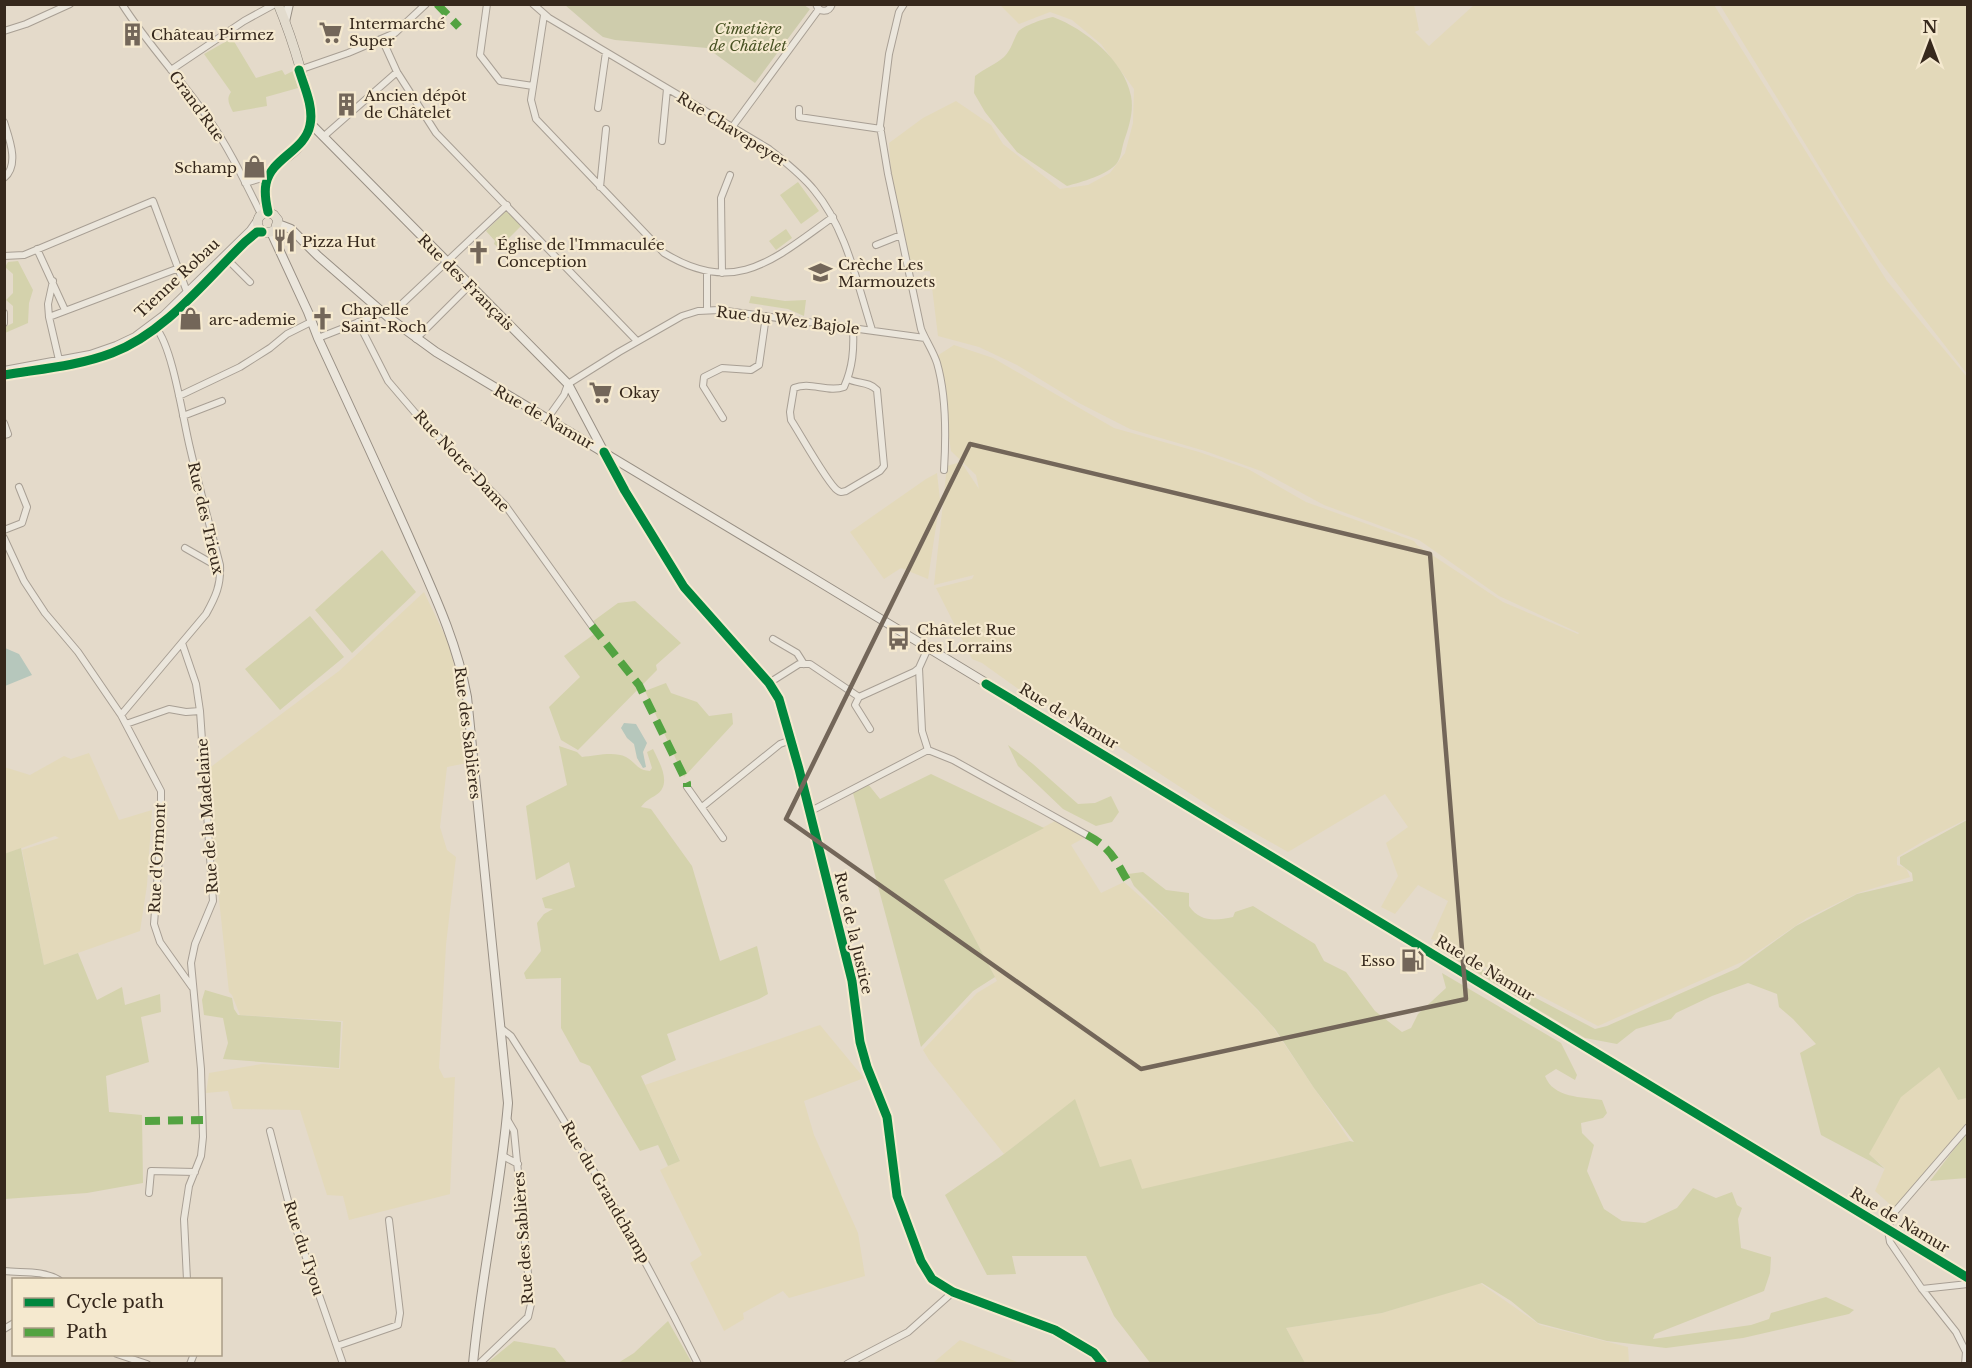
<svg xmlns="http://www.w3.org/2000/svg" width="1972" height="1368" viewBox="0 0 1972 1368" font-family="'Libre Baskerville',serif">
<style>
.farmland{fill:#e3d9ba}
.green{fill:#d4d2ac}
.cemetery{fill:#ceccac}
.water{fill:#b6c7bc}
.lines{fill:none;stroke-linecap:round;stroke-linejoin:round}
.street-casing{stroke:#a89f94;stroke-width:8}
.secondary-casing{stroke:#988f84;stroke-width:10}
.primary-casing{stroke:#8e857a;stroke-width:10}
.street{stroke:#ebe6dc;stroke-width:6}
.secondary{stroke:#ebe6dc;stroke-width:8}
.primary{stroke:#e2dbcd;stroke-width:9}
.quiet{stroke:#53a341;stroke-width:8;stroke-dasharray:15 8;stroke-linecap:butt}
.cycleway-casing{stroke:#f5e9cf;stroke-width:13}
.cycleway{stroke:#00873e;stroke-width:9}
.marked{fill:none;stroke:#736659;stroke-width:4.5;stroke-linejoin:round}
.labels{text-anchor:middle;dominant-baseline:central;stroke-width:4.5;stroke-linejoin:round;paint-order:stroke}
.poi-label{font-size:15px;fill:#36281c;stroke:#f5e9cf;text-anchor:start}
.park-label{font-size:15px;font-style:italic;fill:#485223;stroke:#f5e9cf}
.street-label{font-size:15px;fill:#36281c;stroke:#f5e9cf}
</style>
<rect width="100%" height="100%" fill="#e4daca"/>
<path class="farmland" d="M1000,5H1414L1419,30L1415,32L1429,46L1474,5H1714L1887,281L1967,377V819L1927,839L1897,857V865L1906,868L1910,877L1858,893L1807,918L1744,961L1598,1026L1455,951L1449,944L1431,939L1448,901L1418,885L1395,914L1381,907L1398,876L1386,843L1408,827L1385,794L1288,852L1226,817L1093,730L1024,693L982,663L972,659L936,588L972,579L974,575L934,585L947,466L961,462L979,489L976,475L951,451L937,356L954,345L993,358L1114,428L1199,452L1248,469L1306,502L1414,541L1417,545L1503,602L1578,634L1579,633L1499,596L1419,540L1324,505L1261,471L1205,451L1130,429L1079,403L1017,365L979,347L938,336L930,271L912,272L892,188L889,143L923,118L956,101L991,125L1003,144L1060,189L1088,185L1110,173L1125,153L1133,123L1134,89L1101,44L1072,20L1050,12L1019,24Z
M1720,5H1967V374L1881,263L1847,212Z
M937,473L940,500L928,579L901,568L884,579L850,532L926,479Z
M424,592L448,642L459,684L467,763L447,767L440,827L447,850L456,857L446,945L439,1068L444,1078L455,1077L450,1194L349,1220L343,1196L327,1195L300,1110L233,1109L228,1091L206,1093L209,1073L262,1064L340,1069L343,1021L240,1015L232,995L229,992L210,816L208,769L339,671Z
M89,753L119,820L152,810L147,885L140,931L44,965L22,850L59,838L55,836L5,854L4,767L30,775L64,756L71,759Z
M1057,820L1086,837L1071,845L1101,893L1124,882L1177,929L1270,1023L1350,1141L1141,1190L1100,1167L1075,1100L1004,1154L929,1060L923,1050L977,993L997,981L944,880Z
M820,1025L864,1078L804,1101L814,1135L858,1233L865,1276L789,1298L783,1291L743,1313L744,1319L724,1331L690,1263L702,1255L660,1170L680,1160L645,1085Z
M1937,1063L1958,1100L1967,1098V1131L1894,1208L1875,1191L1885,1168L1862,1148L1887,1107Z
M1480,1283L1540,1325L1628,1347L1629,1363H1305L1286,1328L1382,1313Z
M960,1340L1020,1363H933Z"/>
<path class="green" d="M1053,17C1085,29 1124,60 1131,96C1134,111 1129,127 1124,141C1122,147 1121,158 1117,163C1108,175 1081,182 1067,186L1017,152L1000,131L985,112L974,93L975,76C984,69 996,64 1004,57C1012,49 1013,40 1018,32C1022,26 1046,18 1053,17Z
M232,38L256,78L282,70L285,75L293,71L298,88L266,97L267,106L233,112C229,104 226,99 231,92L204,54Z
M798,182L819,211L801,224L780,195Z
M507,210L522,225L499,248L494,244L495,241L486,231Z
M786,229L792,238L776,250L769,241Z
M18,261L33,290L29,303L28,323L5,333V327L13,323V306L6,300L13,293V274L5,267L8,262Z
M751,296L785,301L806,300L804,316L788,309L749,303Z
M382,550L416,592L352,653L315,610Z
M635,601L681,643L656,665L657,670L578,750L561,740L549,707L580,677L564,656L597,632L592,622L618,603Z
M310,616L344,657L280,710L245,669Z
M666,683L671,693L697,702L709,716L732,713L733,724L684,777L645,691Z
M1008,745L1033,764L1078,804L1095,803L1111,796L1119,812L1112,822L1096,826L1063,809L1018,766Z
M559,746L577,752L582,757C595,756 614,751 626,757C636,762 636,770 650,771L652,768L647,752L653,749C659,762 673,784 656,795C650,799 646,800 641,807L651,809L692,866L720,961L757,946L768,994L759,999L667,1034L676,1060L641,1076L680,1161L668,1166L658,1145L640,1151L590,1066L580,1062L561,1028V978L526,979L524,973L541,951L537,923L544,914L553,909L545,908L542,898L575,887L569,862L536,880L526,806L567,785Z
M931,774L1044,828L944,880L995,977L973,991L921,1047L853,793L868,784L880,799Z
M1967,820V1098L1958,1100L1939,1067L1901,1097L1869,1154L1885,1169L1821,1135L1800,1053L1816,1044L1793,1019L1779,1007L1777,994L1748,983L1712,996L1676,1013L1671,1019L1636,1029L1617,1044L1585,1038L1451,957L1454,955L1595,1029L1607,1026L1738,968L1796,926L1857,894L1913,881L1912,873L1900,864V857Z
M21,848L44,965L78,953L97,1000L122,987L125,1005L160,994L161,1012L141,1017L149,1062L106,1076L109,1112L142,1115L143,1183L87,1193L5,1199L4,854Z
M1143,872L1166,890L1189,893V906C1200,922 1215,921 1233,917L1235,912L1253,906L1315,944L1324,961L1346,972L1375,1011L1402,1032L1411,1028L1418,1014L1446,988L1442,973L1561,1043L1577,1075L1575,1080L1556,1069L1545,1076C1553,1098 1582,1097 1602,1100L1607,1113L1603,1118L1581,1123L1582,1133L1594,1145L1587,1171L1604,1209L1622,1221L1645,1223L1677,1208L1693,1188L1716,1198L1732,1192L1737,1205L1742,1208L1738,1219L1741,1248L1771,1257L1770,1273L1764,1291L1655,1334L1653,1339L1751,1325L1769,1319L1771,1313L1826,1297L1854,1310L1849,1314L1743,1338L1666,1348L1607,1341L1538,1323L1511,1301L1482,1283L1382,1313L1286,1328L1305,1363L1151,1364L1114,1316L1086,1256H1012L1016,1274L987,1275L945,1195L1004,1154L1075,1099L1100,1167L1131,1159L1142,1189L1350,1141L1354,1142L1314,1088L1275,1029L1258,1010L1134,886L1128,874Z
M205,990L232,998L234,1009L238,1015L341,1022L339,1068L223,1059L228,1043L223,1018L204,1015L202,1000Z
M1967,1132V1178L1930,1181Z
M668,1321L692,1363H618L634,1353Z
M514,1341L555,1348L567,1363H487Z"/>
<path class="cemetery" d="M804,5L810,9L755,83L707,48L615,40L603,37L594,30L565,5Z"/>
<path class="water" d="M5,648L19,654L32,675L5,686Z
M624,723L636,724L647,743L643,752L646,767L643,768L637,758L634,744L627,738L621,728Z"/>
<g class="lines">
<defs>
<path id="street" d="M122,4C148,45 181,79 208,118C229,148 245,182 261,214
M487,4L480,55L500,81L533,86
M533,4L549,18L769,149C785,162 801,174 814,190C846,228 857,283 872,330
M816,4C819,13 829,13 832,4
M904,4L899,12L889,54L880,126L888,174L921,329C926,341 933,351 937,363C946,394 946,438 944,470
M544,15L531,100L536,119L664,253C736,297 774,259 833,217
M4,31L26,24L70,4
M382,39L397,72L436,133L637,341
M171,70L244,21L275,4
M299,70L348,53L395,33L426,4
M598,108L606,52
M799,109V117L881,129
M4,122C9,138 20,165 4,178
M733,126L819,9
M323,137L397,72
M662,141L667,89
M245,183L269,176
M600,187L606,129
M876,245L901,235
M37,249L65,310
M4,256L24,255L153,201L187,292
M227,259L250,282
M707,272V310
M722,273L721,198L730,175
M53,281L48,304L49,317L59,360
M4,313V323
M49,317L179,268
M388,317L507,205
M358,322L388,381L417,415L505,505L592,626
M318,338L382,313
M416,339L470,285
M4,370L90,354L116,345L135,336L163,315L250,230L257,220
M848,379C857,384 869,381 877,390L884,466L880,471L846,491C842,492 841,493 837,490C828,484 799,432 791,420L790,412L794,388C810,381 828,393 844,387C853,367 854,349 853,328
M179,396L240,367L270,348L287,334L311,322
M183,416L222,401
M723,418L703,386L704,377L722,368L751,370L759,365L766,316
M547,419L564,395L568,384L619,352L682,316L698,311L719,310L925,338
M4,423L8,434L4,435
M604,453L625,491L684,587L769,683L779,699L799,769L852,981L860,1042L867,1067L887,1117L897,1196L921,1261L932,1279L953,1292L1055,1330L1094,1353L1103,1364
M4,530L22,523L27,507L19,487
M4,538L24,581L45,613L78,652L121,715L161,791V831L154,924L160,942L192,987
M185,548L220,568
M773,639L797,653L804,664
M182,643L196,684L200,711L213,901L195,944L191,963L201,1069L203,1137L201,1156L189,1186L184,1219L187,1280
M919,668L922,731L928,750
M769,683L799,664H810L859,697L914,672L919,668L928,648
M859,697L855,705L870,729
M121,715L206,614C216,596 221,585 220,565C210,526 199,487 190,448C183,420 173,348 156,328
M126,724L169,709L186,712L200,711
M928,750L953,760L1087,835
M687,787L723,838
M702,807L780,744L791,740
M809,812L928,750
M502,1029L511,1036C579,1142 642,1251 698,1364
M270,1131L293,1220L343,1364
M503,1156L518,1164
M149,1193L151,1171L195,1172
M4,1271C24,1273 42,1270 59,1280
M1922,1289L1968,1284
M4,1329L14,1323
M337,1346L398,1325L400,1313L389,1220
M117,1354L147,1364
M190,1364L194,1354
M479,1364L528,1317L531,1304L514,1131L507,1119
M847,1364L908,1332L953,1292
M1965,1364L1966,1352L1956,1332L1922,1289L1890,1242L1888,1230L1892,1215L1968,1127"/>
<path id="secondary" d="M285,22L289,4
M311,124L568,384L604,452
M278,224L291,229L318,256L388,317L436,352L808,575L1968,1278
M271,232L308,312L318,338C350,407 382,476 413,546C435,596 457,643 467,697L508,1103C501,1190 481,1276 473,1364"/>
<path id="primary" d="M268,212C258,154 291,170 308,132C318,111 288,28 278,4
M262,232C254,224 257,214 268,212
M4,375C52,366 104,363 146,336C185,310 217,265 253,235C261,230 268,235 275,230L278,220L274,215L268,212"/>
</defs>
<use href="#street" class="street-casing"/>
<use href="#secondary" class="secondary-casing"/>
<use href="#primary" class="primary-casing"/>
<use href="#street" class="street"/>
<use href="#secondary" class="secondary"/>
<use href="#primary" class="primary"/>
<path class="quiet" d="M437,4L459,27
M592,626L639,685L687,783V787
M1087,835C1112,848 1116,862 1130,885
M145,1121L203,1120"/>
<defs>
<path id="cycleway" d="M268,212C266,203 264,193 266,184C271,158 305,151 310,125C314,107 304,86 299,70
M4,375C40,369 78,366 112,353C165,333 205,281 245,242L257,232H262
M604,452L625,491L684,587L769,683L779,699L799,769L852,981L860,1042L867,1067L887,1117L897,1196L921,1261L932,1279L953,1292L1055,1330L1094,1353L1103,1364
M986,684L1968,1278"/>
</defs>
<use href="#cycleway" class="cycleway-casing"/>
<use href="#cycleway" class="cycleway"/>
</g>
<path class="marked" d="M970,444L1430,554L1466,999L1141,1069L786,819Z"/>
<defs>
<symbol id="supermarket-bare" viewBox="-9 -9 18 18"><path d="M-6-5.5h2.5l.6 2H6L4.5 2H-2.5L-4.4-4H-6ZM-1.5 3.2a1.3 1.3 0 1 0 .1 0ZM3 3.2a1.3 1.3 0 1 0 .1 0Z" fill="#736659" stroke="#f5e9cf" stroke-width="2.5" paint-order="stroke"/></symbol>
<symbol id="building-bare" viewBox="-9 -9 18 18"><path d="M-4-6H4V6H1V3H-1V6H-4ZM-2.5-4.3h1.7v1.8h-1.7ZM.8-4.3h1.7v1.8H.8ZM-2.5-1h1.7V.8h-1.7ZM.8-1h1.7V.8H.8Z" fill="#736659" stroke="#f5e9cf" stroke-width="2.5" paint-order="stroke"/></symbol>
<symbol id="shop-bare" viewBox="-9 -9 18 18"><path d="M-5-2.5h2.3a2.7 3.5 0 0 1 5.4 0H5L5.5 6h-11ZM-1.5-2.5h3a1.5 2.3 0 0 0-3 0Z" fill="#736659" stroke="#f5e9cf" stroke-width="2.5" paint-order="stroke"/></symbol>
<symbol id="restaurant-bare" viewBox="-9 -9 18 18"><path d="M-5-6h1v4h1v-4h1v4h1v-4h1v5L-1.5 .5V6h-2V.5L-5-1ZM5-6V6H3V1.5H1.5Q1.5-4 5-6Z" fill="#736659" stroke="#f5e9cf" stroke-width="2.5" paint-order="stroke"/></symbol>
<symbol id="church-bare" viewBox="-9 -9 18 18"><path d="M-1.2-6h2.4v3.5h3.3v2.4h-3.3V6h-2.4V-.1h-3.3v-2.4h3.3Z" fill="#736659" stroke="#f5e9cf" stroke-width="2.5" paint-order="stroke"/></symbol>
<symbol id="school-bare" viewBox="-9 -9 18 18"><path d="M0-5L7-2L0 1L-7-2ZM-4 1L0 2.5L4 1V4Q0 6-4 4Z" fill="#736659" stroke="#f5e9cf" stroke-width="2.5" paint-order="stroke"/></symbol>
<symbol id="bus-bare" viewBox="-9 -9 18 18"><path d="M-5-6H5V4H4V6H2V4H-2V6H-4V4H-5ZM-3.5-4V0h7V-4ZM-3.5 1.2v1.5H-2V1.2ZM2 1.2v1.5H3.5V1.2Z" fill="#736659" stroke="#f5e9cf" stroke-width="2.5" paint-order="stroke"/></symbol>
<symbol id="fuel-bare" viewBox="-9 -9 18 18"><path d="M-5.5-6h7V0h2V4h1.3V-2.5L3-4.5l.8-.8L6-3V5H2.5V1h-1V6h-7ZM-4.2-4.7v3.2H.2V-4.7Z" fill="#736659" stroke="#f5e9cf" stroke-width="2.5" paint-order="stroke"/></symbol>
</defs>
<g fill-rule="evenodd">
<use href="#supermarket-bare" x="314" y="16" width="33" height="33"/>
<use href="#building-bare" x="116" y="18" width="33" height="33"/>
<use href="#building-bare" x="330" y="88" width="33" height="33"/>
<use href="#shop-bare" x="238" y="150" width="33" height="33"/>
<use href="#restaurant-bare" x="268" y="224" width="33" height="33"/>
<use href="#church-bare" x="462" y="236" width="33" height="33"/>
<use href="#school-bare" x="804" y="256" width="33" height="33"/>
<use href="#church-bare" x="306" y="302" width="33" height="33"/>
<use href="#shop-bare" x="174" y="302" width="33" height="33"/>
<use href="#supermarket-bare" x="584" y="376" width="33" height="33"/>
<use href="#bus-bare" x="882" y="622" width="33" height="33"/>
<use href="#fuel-bare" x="1396" y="944" width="33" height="33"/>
</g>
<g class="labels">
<g class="poi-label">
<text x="349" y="23">Intermarché<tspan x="349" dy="17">Super</tspan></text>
<text x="151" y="34">Château Pirmez</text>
<text x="364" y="95">Ancien dépôt<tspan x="364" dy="17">de Châtelet</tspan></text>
<text x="237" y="167" text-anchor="end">Schamp</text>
<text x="302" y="241">Pizza Hut</text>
<text x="497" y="244">Église de l'Immaculée<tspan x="497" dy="17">Conception</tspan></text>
<text x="838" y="264">Crèche Les<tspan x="838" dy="17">Marmouzets</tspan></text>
<text x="341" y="309">Chapelle<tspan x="341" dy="17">Saint-Roch</tspan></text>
<text x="209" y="319">arc-ademie</text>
<text x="619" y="392">Okay</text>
<text x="917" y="629">Châtelet Rue<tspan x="917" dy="17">des Lorrains</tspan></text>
<text x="1395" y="960" text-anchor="end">Esso</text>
</g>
<g class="park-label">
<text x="748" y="28">Cimetière<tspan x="748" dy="17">de Châtelet</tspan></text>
</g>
<g class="street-label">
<text transform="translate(197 106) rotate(54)">Grand'Rue</text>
<text transform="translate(732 129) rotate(32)">Rue Chavepeyer</text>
<text transform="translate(177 278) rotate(-43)">Tienne Robau</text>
<text transform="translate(466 282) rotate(45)">Rue des Français</text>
<text transform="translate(788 320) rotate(7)">Rue du Wez Bajole</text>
<text transform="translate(544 417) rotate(30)">Rue de Namur</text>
<text transform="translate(462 461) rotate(47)">Rue Notre-Dame</text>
<text transform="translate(206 518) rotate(77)">Rue des Trieux</text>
<text transform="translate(1069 716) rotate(31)">Rue de Namur</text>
<text transform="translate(468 733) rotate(83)">Rue des Sablières</text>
<text transform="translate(207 816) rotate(-94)">Rue de la Madelaine</text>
<text transform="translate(157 858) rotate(-87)">Rue d'Ormont</text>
<text transform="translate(854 933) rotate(77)">Rue de la Justice</text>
<text transform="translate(1485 968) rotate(31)">Rue de Namur</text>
<text transform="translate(606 1192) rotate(60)">Rue du Grandchamp</text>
<text transform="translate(1900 1220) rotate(31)">Rue de Namur</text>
<text transform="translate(523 1238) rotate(-94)">Rue des Sablières</text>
<text transform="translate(304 1248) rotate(72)">Rue du Tyou</text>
</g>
</g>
<rect width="1972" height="1368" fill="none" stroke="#36281c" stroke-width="12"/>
<rect x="12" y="1278" width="210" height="78" fill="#f5e9cf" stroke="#a99c87" stroke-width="1.5"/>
<rect x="24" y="1298" width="30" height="9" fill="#00873e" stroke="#a99c87" stroke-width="1.5"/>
<text x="66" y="1308" font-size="18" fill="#36281c">Cycle path</text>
<rect x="24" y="1328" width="30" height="9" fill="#53a341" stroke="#a99c87" stroke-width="1.5"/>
<text x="66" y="1338" font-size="18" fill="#36281c">Path</text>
<g transform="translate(1930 42)" stroke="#f5e9cf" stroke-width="4.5" paint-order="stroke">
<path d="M0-4.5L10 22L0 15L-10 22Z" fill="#36281c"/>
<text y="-9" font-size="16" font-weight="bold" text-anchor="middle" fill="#36281c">N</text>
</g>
</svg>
